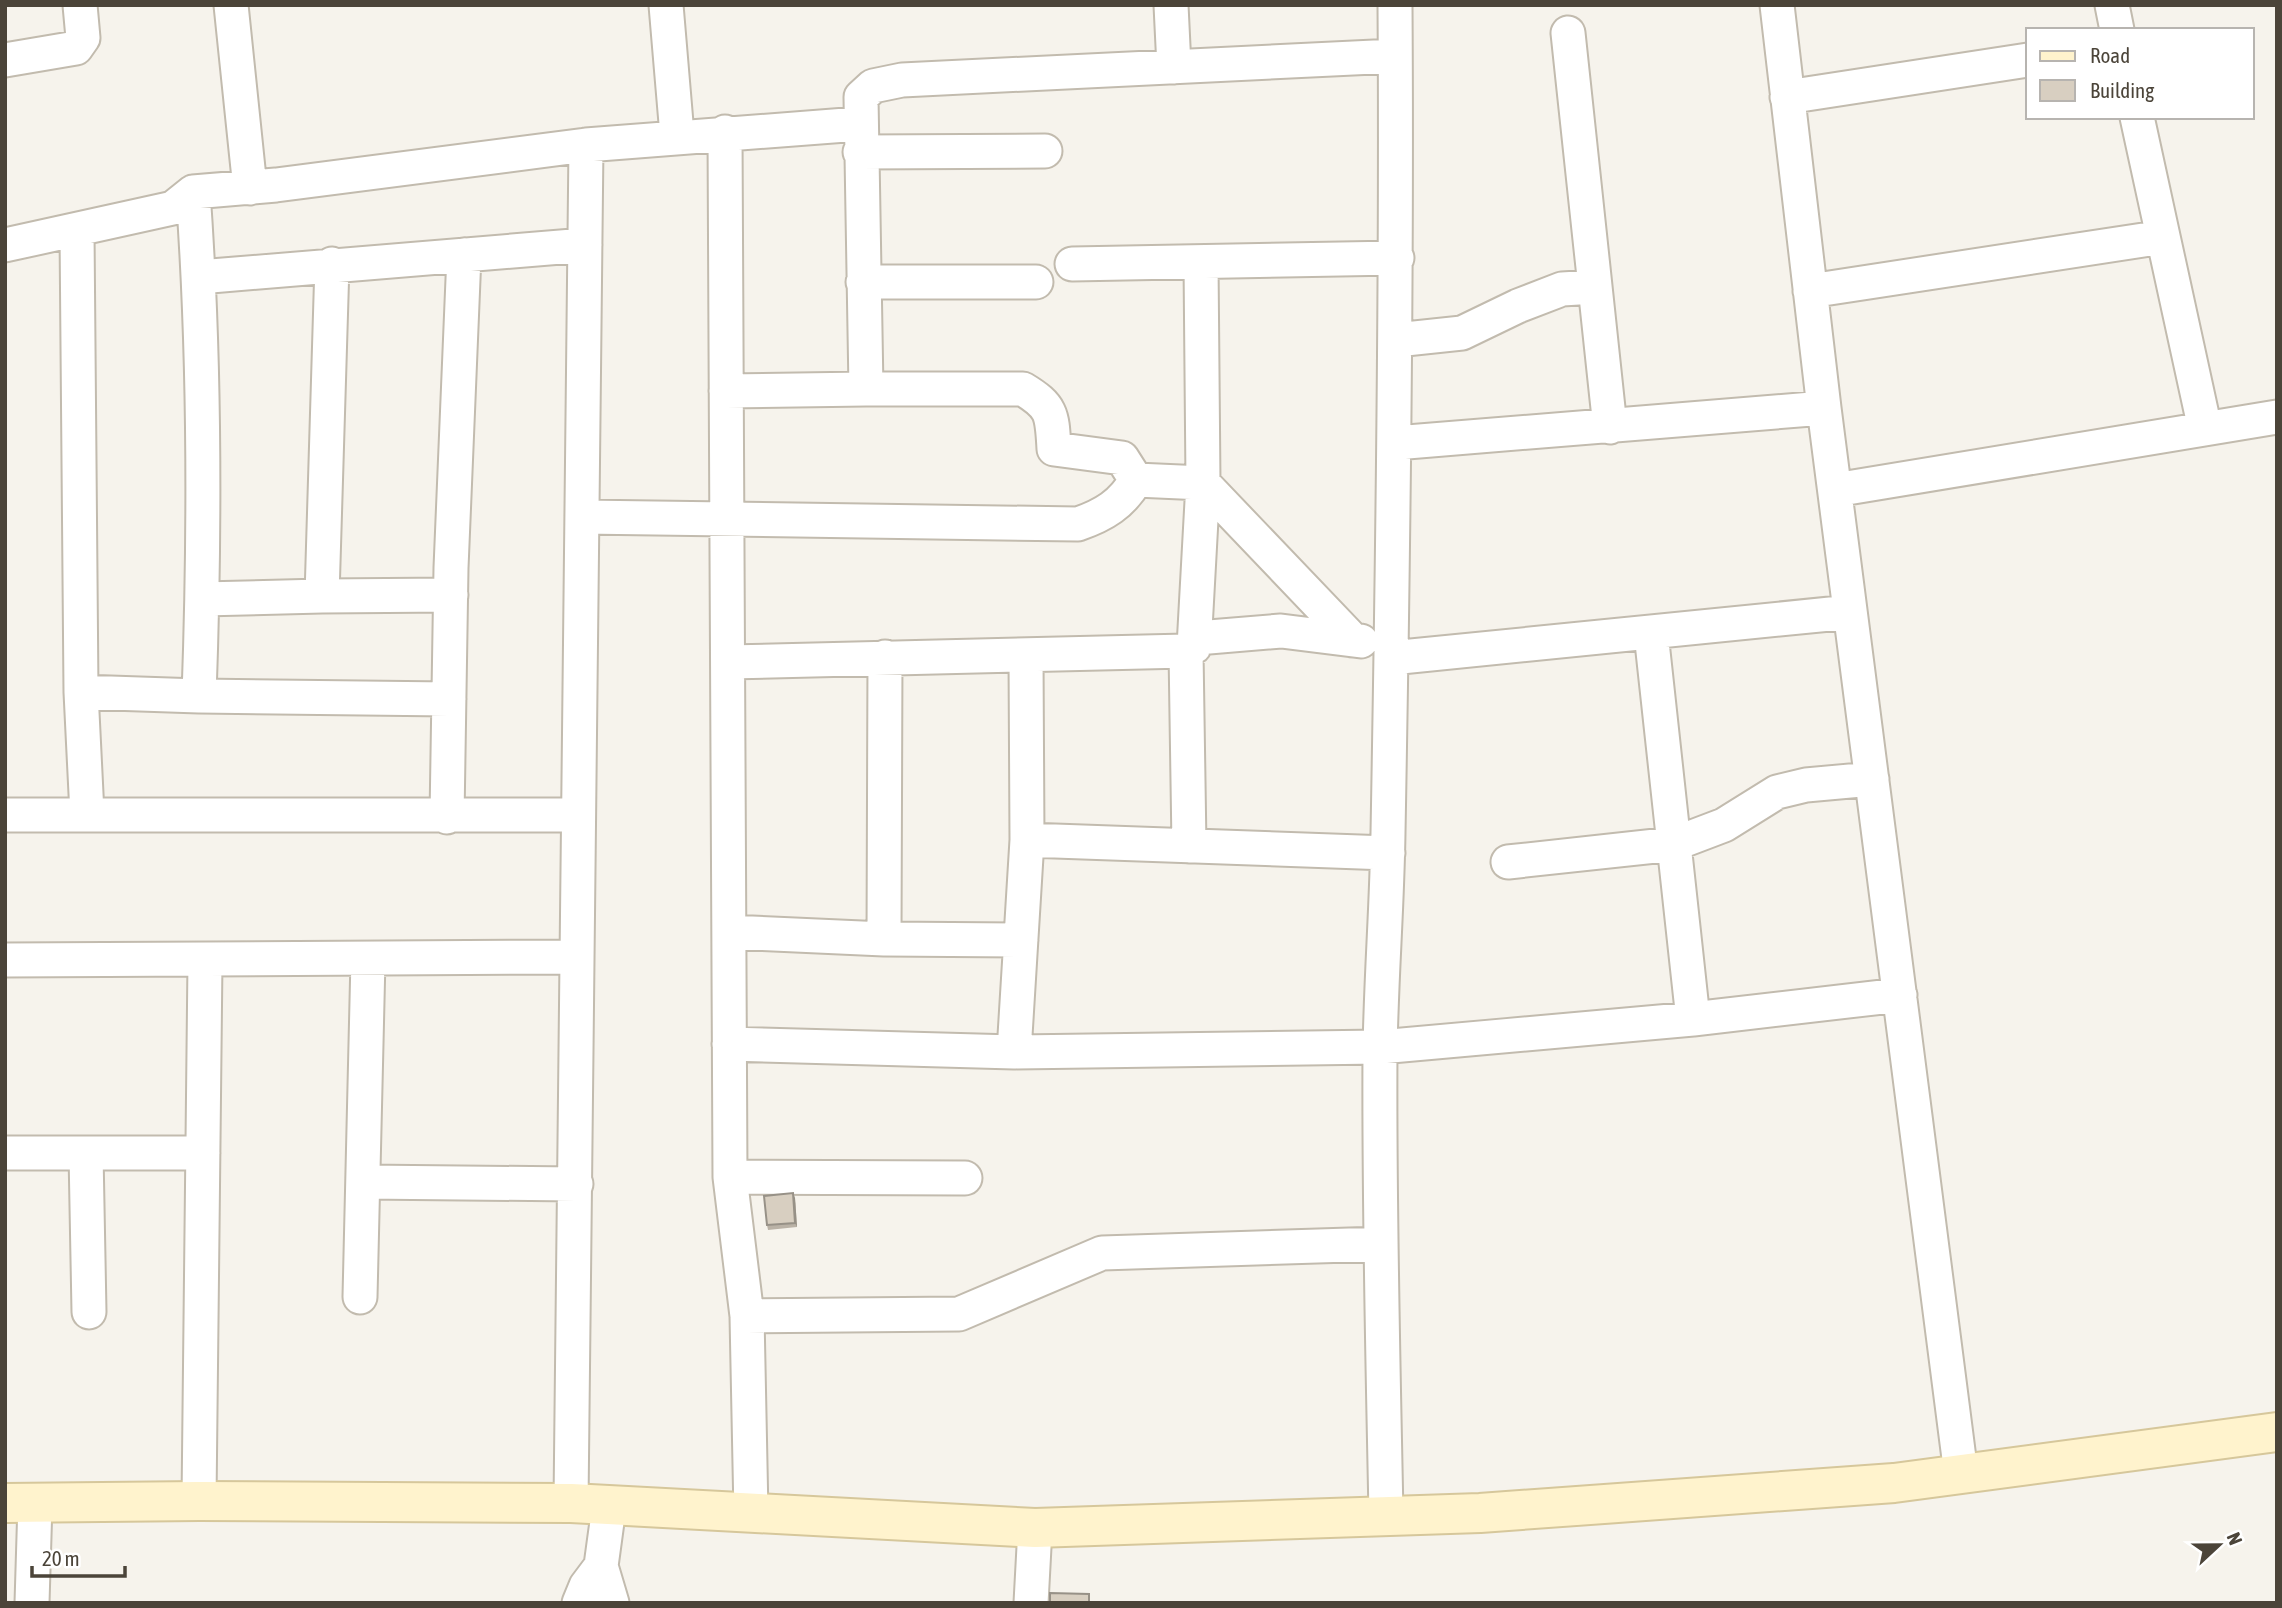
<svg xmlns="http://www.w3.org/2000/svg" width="2282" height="1608" viewBox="0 0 2282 1608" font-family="'Asap Condensed',sans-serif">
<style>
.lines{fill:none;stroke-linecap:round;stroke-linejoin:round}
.street-casing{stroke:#c2bbae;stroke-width:37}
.secondary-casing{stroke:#d6c79b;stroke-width:42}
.street{stroke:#fff;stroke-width:33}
.secondary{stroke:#fff3cd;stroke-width:38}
.wall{fill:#bab2a6}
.shaded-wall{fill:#979187}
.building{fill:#d8cfc1;stroke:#979187;stroke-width:2}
</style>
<rect width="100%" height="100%" fill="#f6f3ec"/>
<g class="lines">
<defs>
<path id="street" d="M231,5L250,188
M666,5L677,135
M1171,5L1174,67
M1777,5L1824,408L1961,1474
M2112,5L2117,30
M1568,33L1610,427
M5,60L76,48L83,38L80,5
M1787,97L2028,60
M2137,117L2205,429
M725,132L730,1177L747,1316L751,1514
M860,152L1045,151
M77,231L81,692L87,814
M5,245L173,208L193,192L276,185L586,145L859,124
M1072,264L1397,258
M199,277L585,245
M863,282H1036
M1810,291L2163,237
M1396,340L1462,333L1518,306L1562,289L1595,287
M726,391L866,389
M1395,443L1824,408
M1835,490L2277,417
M582,517L1078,524C1104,515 1122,504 1136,480
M322,596L451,595
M202,599L322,596L332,264
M1651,633L1693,1019
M1197,638L1281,631L1361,641
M1353,640L1203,483L1136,480L1122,458L1054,449C1052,415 1053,407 1023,389H866L861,97L873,86L902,80L1395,56
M1186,651L1189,846
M1391,658L1850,612
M728,662L1186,651L1194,647L1203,483L1201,262
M81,692L199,696C205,529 205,359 193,192
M199,696L449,699
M5,815H577
M447,817L451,568L464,255
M1027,840L1388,853
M1508,862L1674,844L1724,825L1777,792L1806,785L1872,779
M729,932L884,939L1021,940
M884,939L885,657
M5,960L576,957
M729,1044L1014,1052L1380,1047L1693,1019L1900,995
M1014,1052L1027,840L1026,656
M5,1153H203
M86,1153L89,1312
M730,1177L965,1178
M364,1182L576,1184
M360,1297L368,959
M747,1316L959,1314L1102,1253L1381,1244
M199,1501L205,961
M571,1503L586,145
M1386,1515C1383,1361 1379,1207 1380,1052C1381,979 1387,906 1388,833C1393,557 1397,281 1395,5
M601,1566L609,1507
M32,1603L35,1503
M579,1603L586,1586L601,1566L612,1603
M1031,1603L1035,1528"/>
<path id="secondary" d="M5,1503L199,1501L571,1503L1035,1528L1480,1513L1894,1483L2277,1432"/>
</defs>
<use href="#street" class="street-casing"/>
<use href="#secondary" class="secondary-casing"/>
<use href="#street" class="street"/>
<use href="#secondary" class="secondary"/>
</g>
<path class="wall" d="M795,1198L797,1227L768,1230L767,1225Z"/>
<path class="shaded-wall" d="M793,1193L795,1198L797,1227L795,1223Z"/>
<path class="building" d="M793,1193L795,1223L767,1225L764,1196Z
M1050,1593L1089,1594V1603H1050Z"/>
<rect width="2282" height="1608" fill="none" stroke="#4b4439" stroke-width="14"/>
<rect x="2026" y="28" width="228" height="91" fill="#ffffff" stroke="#b7b4b0" stroke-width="2"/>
<rect x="2040" y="51" width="35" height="10" fill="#fff3cd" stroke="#b7b4b0" stroke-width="2"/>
<text x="2090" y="63" font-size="21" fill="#4b4439">Road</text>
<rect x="2040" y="80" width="35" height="21" fill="#d8cfc1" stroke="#b7b4b0" stroke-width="2"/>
<text x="2090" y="98" font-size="21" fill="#4b4439">Building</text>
<g transform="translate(2219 1545) rotate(68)" stroke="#ffffff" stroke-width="5" paint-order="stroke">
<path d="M0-5L12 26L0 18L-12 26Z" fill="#4b4439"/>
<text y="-10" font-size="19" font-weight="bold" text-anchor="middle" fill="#4b4439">N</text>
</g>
<path d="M32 1566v10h93v-10" fill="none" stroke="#4b4439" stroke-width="3.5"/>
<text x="42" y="1566" font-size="21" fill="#4b4439" stroke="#ffffff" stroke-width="5" paint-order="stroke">20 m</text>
</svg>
